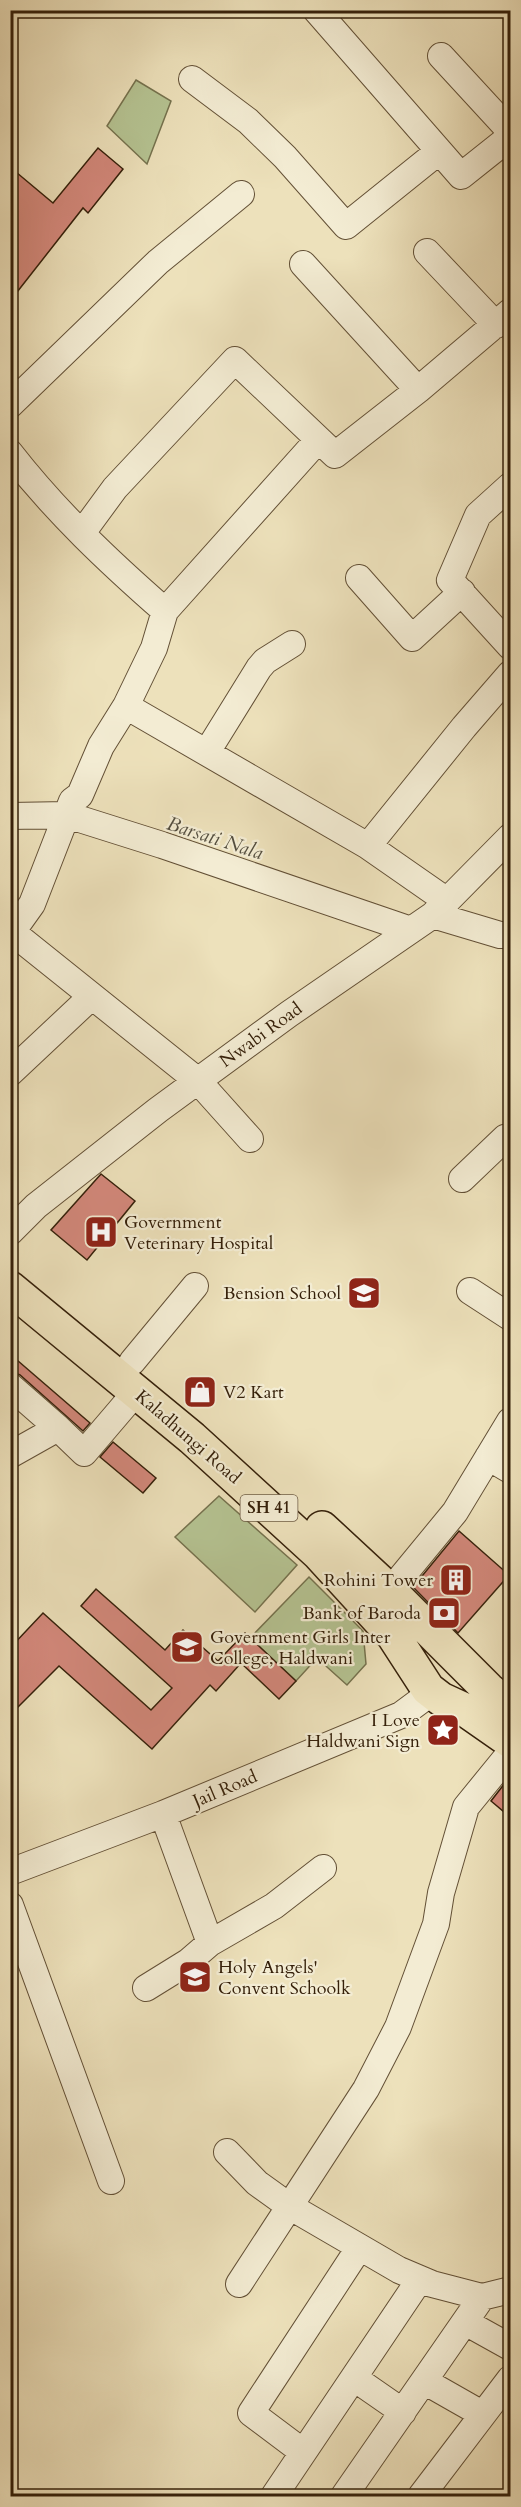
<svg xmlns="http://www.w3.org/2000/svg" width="521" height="2507" viewBox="0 0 521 2507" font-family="Cardo,serif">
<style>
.green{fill:#b5c392;stroke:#75724e;stroke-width:1.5}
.building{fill:#d3887b;stroke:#35200a;stroke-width:1.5}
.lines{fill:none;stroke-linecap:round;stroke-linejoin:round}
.minor-casing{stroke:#635036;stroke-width:28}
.major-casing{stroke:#35200a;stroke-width:36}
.minor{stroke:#f3ecd3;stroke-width:26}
.major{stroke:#ede1bb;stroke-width:33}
.labels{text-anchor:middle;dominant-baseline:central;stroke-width:4.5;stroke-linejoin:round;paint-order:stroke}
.shield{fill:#f3ecd3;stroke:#6e5d46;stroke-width:1.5}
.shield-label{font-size:16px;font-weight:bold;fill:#35200a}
.street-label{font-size:18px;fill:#35200a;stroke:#f3ecd3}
.poi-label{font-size:18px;fill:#35200a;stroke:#f3ecd3;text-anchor:start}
.water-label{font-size:20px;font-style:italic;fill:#544e3f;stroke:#f3ecd3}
</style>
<rect width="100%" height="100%" fill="#ede1bb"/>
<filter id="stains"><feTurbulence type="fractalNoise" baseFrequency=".00333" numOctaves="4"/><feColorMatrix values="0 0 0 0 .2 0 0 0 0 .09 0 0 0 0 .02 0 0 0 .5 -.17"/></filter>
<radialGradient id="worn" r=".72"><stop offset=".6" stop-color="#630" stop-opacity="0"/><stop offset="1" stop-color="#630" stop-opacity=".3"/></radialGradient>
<path class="green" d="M136,80L171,101L147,164L107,126Z
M219,1496L297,1565L255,1612L175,1537Z
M309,1577L363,1631L366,1664L347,1685L317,1658L296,1681L250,1638Z"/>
<path class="building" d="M98,148L123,169L88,213L83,208L10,301V167L53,203Z
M101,1174L135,1201L87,1260L51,1230Z
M10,1354L90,1423L83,1431L20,1375L10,1371Z
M113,1442L156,1478L143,1493L100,1457Z
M459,1531L509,1575L458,1633L413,1587Z
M96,1589L165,1650L183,1630L218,1661L245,1633L296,1681L279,1699L241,1663L216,1691L210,1685L152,1749L59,1666L10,1715V1648L43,1613L151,1710L172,1688L81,1606Z
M505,1783L510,1789V1817L491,1801Z"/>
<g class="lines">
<defs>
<path id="minor" d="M316,10L461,176L510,137
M441,56L510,131
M192,79L248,121L285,157L346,226L438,152
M427,252L496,325
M303,264L418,390
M10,405L158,262L241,194
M10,453C56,512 109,562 165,611L154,648L126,706L101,746L80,795L72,801L32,904L12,932L198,1081L250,1139
M510,486L478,515L450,580L510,646
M82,533L115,488L235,360L335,455L418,390L510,312
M359,578L412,638L462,592
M165,611L318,440
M126,706L368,846
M207,752L259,668L265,661L292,644
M10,816L67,815L162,845L411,930
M447,901L368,846L464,727L510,674
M433,915L500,935H510
M10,1073L91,997
M462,1179L505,1138L510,1140
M10,1232L36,1206L158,1110L289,1014L433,915L510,837
M470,1291L510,1317
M132,1362L195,1286
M10,1386L58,1428
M10,1455L58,1428L84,1453L136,1392
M488,1457L510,1470
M390,1591L455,1512L510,1421
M163,1814L210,1943
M10,1872L163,1814L401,1715L432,1692
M10,1905L111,2181
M146,1988L188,1962L210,1943L274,1906L323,1868
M227,2152L257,2183L289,2206L399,2270L432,2284L482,2297L510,2290
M239,2284L366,2089L398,2027L436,1924L441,1893L466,1807L510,1753
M465,2322L510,2347
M354,2378L403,2412
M424,2381L482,2414
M303,2452L251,2413L359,2248
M274,2496L420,2279
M344,2496L482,2297
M421,2496L510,2379"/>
<path id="major" d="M10,1288L192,1438L319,1554L393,1635L428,1689L441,1699L467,1711L510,1741
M322,1528L390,1591L488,1689L510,1708"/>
</defs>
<use href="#minor" class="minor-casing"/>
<use href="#major" class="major-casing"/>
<use href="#minor" class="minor"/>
<use href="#major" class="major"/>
</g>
<defs>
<symbol id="hospital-square" viewBox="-11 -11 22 22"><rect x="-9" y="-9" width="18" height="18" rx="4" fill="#8f2418" stroke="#f3ecd3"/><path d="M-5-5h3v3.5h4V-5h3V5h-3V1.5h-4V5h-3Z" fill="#fff"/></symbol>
<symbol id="school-square" viewBox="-11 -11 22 22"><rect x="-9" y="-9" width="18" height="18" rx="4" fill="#8f2418" stroke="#f3ecd3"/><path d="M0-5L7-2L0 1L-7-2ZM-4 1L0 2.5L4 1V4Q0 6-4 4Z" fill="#fff"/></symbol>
<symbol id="shop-square" viewBox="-11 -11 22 22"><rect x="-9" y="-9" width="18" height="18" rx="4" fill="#8f2418" stroke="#f3ecd3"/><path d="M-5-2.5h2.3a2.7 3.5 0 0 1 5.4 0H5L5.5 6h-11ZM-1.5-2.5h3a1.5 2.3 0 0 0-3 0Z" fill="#fff"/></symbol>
<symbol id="building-square" viewBox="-11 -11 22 22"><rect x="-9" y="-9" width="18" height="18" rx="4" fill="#8f2418" stroke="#f3ecd3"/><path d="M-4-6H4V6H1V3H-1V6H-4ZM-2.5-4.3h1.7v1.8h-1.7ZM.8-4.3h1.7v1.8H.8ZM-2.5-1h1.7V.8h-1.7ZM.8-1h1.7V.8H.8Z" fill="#fff"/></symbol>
<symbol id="bank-square" viewBox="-11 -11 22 22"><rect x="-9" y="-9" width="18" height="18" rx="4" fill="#8f2418" stroke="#f3ecd3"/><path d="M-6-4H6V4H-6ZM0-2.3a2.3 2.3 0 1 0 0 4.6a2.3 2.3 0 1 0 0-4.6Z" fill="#fff"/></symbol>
<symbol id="sight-square" viewBox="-11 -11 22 22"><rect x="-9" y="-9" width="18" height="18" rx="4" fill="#8f2418" stroke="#f3ecd3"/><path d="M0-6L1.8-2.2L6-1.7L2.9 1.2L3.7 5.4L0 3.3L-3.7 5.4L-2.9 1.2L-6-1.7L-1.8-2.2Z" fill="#fff"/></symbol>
</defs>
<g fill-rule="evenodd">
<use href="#hospital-square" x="82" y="1213" width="38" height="38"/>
<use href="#school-square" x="345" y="1274" width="38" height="38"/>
<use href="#shop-square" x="181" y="1373" width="38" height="38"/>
<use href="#building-square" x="437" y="1561" width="38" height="38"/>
<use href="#bank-square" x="425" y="1594" width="38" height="38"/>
<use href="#school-square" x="168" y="1628" width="38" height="38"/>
<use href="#sight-square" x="424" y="1711" width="38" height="38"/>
<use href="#school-square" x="176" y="1958" width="38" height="38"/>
</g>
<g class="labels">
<rect class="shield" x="240.5" y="1495" width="57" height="26" rx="4.5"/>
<g class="shield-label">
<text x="269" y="1508">SH 41</text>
</g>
<g class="street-label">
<text transform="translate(261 1035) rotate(-36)">Nwabi Road</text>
<text transform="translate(188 1437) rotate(41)">Kaladhungi Road</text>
<text transform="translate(225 1789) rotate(-23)">Jail Road</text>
</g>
<g class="poi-label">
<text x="124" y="1222">Government<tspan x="124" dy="21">Veterinary Hospital</tspan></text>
<text x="341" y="1293" text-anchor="end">Bension School</text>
<text x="223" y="1392">V2 Kart</text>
<text x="433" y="1580" text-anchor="end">Rohini Tower</text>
<text x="421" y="1613" text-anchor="end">Bank of Baroda</text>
<text x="210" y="1637">Government Girls Inter<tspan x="210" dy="21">College, Haldwani</tspan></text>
<text x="420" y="1720" text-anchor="end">I Love<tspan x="420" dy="21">Haldwani Sign</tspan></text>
<text x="218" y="1967">Holy Angels'<tspan x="218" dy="21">Convent Schoolk</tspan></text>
</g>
<g class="water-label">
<text transform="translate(215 838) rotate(18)">Barsati Nala</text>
</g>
</g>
<rect width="521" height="2507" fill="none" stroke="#ede1bb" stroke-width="36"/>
<rect x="12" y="12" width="497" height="2483" fill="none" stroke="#35200a" stroke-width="3"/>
<rect x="18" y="18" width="485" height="2471" fill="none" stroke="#35200a" stroke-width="1.5"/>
<rect width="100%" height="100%" filter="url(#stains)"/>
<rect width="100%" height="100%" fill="url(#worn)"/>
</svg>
